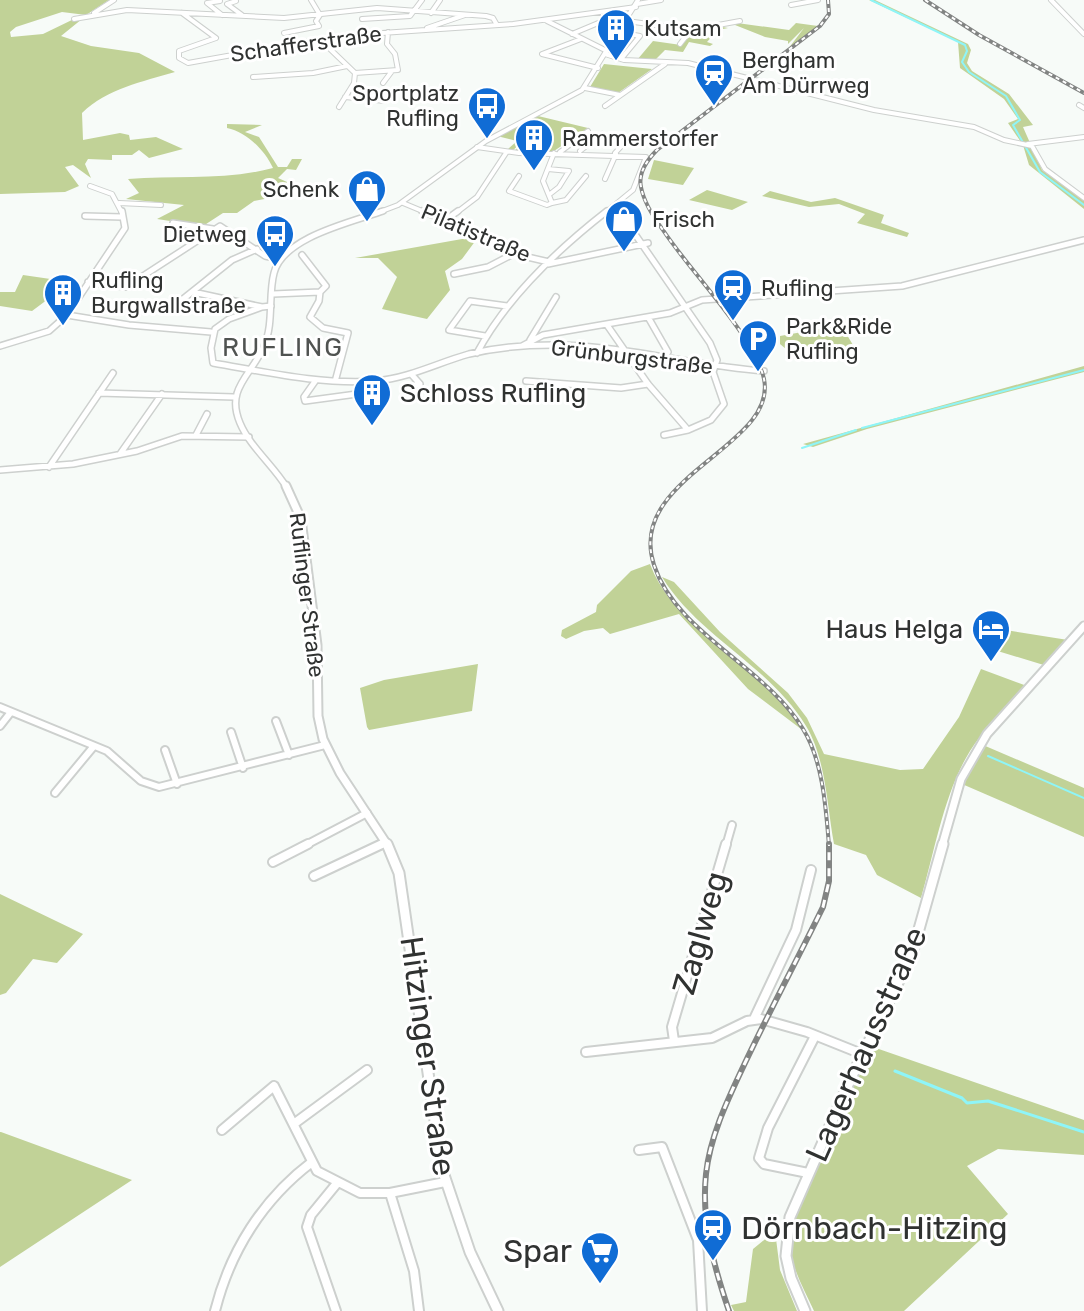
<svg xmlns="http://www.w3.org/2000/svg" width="1084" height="1311" viewBox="0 0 1084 1311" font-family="Rubik,sans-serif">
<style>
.green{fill:#c1d297}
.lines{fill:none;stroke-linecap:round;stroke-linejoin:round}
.stream-far1{stroke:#8ef5f8;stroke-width:2}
.stream{stroke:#8ef5f8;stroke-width:3}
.minor-far3-casing{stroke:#cdd0ce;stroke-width:6}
.minor-far2-casing{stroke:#cdd0ce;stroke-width:8}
.minor-far1-casing{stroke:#cdd0ce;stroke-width:10}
.minor-casing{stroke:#cdd0ce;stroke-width:12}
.tertiary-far3-casing{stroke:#cdd0ce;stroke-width:6}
.tertiary-far2-casing{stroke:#cdd0ce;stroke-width:8}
.tertiary-far1-casing{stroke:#cdd0ce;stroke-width:11}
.tertiary-casing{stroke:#cdd0ce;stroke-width:13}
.minor-far3{stroke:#fff;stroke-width:4}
.minor-far2{stroke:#fff;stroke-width:5}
.minor-far1{stroke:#fff;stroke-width:6}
.minor{stroke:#fff;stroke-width:8}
.tertiary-far3{stroke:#fff;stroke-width:4}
.tertiary-far2{stroke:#fff;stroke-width:5}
.tertiary-far1{stroke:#fff;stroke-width:7}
.tertiary{stroke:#fff;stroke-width:9}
.rail-far1-casing{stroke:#828483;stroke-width:4}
.rail-casing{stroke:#828483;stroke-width:6}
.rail-far1{stroke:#fff;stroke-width:2;stroke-dasharray:4;stroke-linecap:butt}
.rail{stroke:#fff;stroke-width:3;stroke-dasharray:8;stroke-linecap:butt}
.labels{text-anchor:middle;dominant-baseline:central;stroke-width:6;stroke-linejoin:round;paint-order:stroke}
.far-poi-label{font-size:22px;fill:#303231;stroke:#fff;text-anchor:start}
.far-street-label{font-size:22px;fill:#303231;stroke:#fff}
.far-quarter-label{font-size:26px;letter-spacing:2px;fill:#505351;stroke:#fff}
.poi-label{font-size:26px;fill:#303231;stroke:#fff;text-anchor:start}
.near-street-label{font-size:32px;fill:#303231;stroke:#fff}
.near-poi-label{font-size:32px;fill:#303231;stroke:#fff;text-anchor:start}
</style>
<rect width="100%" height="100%" fill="#f7fbf8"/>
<path class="green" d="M0,0H109L86,15L62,12L16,27L10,32L11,37L43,34L76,18L82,19L61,36L91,46L139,53L175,72C142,82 108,88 82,113L83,140L120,133L129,135L130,140L156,137L183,149L149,158L139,150L132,155H112V160L88,159L85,164L91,178L73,165L65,167L79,186L65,192L0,194Z
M869,0H875L968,44L971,50L967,63L972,71L1009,94L1033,125L1023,127L1042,170L1084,200V209L1029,165L1023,145L1008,123L1018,119L1004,99L960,68L958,42Z
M737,23L789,30L796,23L818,26L788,49L804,28L788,44V41L765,37L735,25Z
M717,26L728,28L718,30L707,42L713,44L710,46L689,42L683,52L665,50L655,60H637L653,41L681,45L693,31Z
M604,64L652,69L618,93L590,87Z
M538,116L588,128L554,151L514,152L522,142L512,151L507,150L517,141L497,136Z
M227,124L262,125L245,132L259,137L278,167H287L292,159H302L296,170L287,169L278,178L287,182L280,196L254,201L237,213H223L203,226L157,219L184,205L126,199L139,193L128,179C177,175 225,181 273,168C264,149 246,132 227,128Z
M654,160L694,168L683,185L648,179Z
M707,190L748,202L732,210L689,200Z
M770,191L811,202L835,198L884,215L881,223L909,233L907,237L857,223L865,214L839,204L809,207L762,196Z
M479,236L462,259L445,271L450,290L427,319L382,309L397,277L378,258H355Z
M23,275L71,282L32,311L0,306V292H15Z
M841,325L853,345L828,353L792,354L780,344V336Z
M1084,366V372L867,429L813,447L803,444Z
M650,564C677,635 763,665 801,729L748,689L679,614L610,634L603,628L584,631L566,639L561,636L562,630L596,612L597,605L631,571Z
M662,577L674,582L720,632L788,693L807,718L824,754L900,770L923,769L959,717L981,669L1027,686C1007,707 985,727 970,751C944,793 935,850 921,898L877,875L866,855L834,844C827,806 826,759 806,726C770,666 698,636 662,577Z
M993,628L1068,640L1047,666L978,645L980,629Z
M478,664L472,711L369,730L367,727L360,688L384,680Z
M983,745L1084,788V837L962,784Z
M0,894L83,934L57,963L33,959L6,993L0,995Z
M873,1047L1084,1120V1155L998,1149L967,1166L1008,1214L904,1311H814C806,1293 794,1273 791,1253C785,1208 852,1093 873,1047Z
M0,1132H1L132,1180L0,1267Z
M775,1231L780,1270L797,1311H734L731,1305L746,1302L753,1249Z"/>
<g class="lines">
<path class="stream-far1" d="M871,0L965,45L967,51L962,62L969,72L1006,96L1020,120L1013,125L1040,172L1084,205
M862,428L1084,370
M802,448L856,430
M988,756L1084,798"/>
<path class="stream" d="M895,1071L962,1098L967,1103L988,1101L1084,1132"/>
<defs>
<path id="minor-far3" d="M220,1L207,3L222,15
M236,1L227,4L242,15
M637,4L661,0
M791,5L818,0
M94,13L114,0
M182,13L216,38L179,51V58L188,63L338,36L513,24L636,7
M431,13L440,0
M74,19L127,10L284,18L377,8L486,16L493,18L497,25
M362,19L410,16L422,0
M547,21L607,51
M627,21L691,30L740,21
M427,28L465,15
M618,32L640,36L621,59
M284,33L319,26L316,21L320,15L311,0
M572,34L603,21V12
M325,38L330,49L355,73L354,83L339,107
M581,39L542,54L598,68
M680,44L691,30
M605,54L624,60L688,63L874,110L974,127L1004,140L1032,146L1045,169L1084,198
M355,73L398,70L395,54L387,44L388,32
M253,77L313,73L347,66
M383,83L392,71
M585,88L620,95
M345,97L385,101
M1079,105L1084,108
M605,106L665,64
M1028,144L1084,137
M477,147L519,153L646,157L633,190L605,213
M580,151L602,134
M560,152L588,131
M615,153L629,138
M548,169L569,171L559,187L550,194
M519,176L509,191L547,205L552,203L543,181L554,153
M605,179L616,154
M90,186L112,194L122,213
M119,203L161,205
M403,203L427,213
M552,203L566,200L586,176
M612,207L620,213
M456,213L477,197L506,153"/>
<path id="minor-far2" d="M422,211L490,238L519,255L549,262
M619,211L710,343L717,360L713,372L724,404L711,420L688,430
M85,216L122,217
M447,219L458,211
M173,223L213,229
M302,255L326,286L320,292
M548,264L648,243
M454,274L488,267L515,253
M88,282L126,287L220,226L265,256L279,259
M193,292L262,307L271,306
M273,294L320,292L319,301L310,317L323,328L348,333L336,378
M178,303L232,260L257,249
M262,307L229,319L215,329L211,348L213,363C266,372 321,385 376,381C409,378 437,363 469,354C494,348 527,345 553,345C624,345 694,366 764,371
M67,315L125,228L122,211
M648,317L668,352L665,357
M607,325L648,384L688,430L664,435
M485,336L449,330L470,301L507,306
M530,340L556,297
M0,346L49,331L67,315L129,325L211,332
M522,346L543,335L670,313L702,300L902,286L1084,240
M477,353C507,297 557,250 607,211
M316,380L304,397L305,401L379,391
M526,381L621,388L648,384
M406,387L420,384L412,375
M99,393L234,397
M196,435L207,414
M120,454L162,394
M49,467L113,373
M0,470L73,464L137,451L182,436L249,437"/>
<path id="minor-far1" d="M0,707L107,751L141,781L159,787L325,745
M276,721L289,755
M0,726L11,712
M231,732L243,768
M165,750L177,784
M55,793L94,746
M304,846L367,813
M378,846L386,842
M726,846L732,825"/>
<path id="minor" d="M273,862L308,844
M314,876L382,844
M754,1019L796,930L811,870
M674,1041L672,1027L726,844
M586,1052L712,1038L747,1021L761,1019L807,1032L862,1054
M295,1123L367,1070
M222,1130L274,1086L317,1171L360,1193H390L445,1182
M639,1150L662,1147L698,1240L702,1311
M808,1173L764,1164L759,1158L768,1128L815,1036
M390,1193L414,1271L419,1311
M215,1311C230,1251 263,1199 312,1162
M336,1311L307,1227L311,1215L338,1182"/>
<path id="tertiary-far3" d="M1051,0L1084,34
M377,213L398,205L486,141L582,90L638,0"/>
<path id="tertiary-far2" d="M287,488C274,466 250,447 240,423C225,388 252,375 264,346C274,324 268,295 274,273C283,237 352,222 383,211"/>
<path id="tertiary-far1" d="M286,486L301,519L317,645L318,716L323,739L340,773L388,846
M942,846L961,779L987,734L1084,626"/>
<path id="tertiary" d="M387,844L399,873L442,1169L470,1252L498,1311
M805,1311L791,1278L786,1256L790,1217L851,1078L912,954L943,844"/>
</defs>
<use href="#minor-far3" class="minor-far3-casing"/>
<use href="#minor-far2" class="minor-far2-casing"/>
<use href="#minor-far1" class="minor-far1-casing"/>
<use href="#minor" class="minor-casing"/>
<use href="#tertiary-far3" class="tertiary-far3-casing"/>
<use href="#tertiary-far2" class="tertiary-far2-casing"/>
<use href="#tertiary-far1" class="tertiary-far1-casing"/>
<use href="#tertiary" class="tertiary-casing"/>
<use href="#minor-far3" class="minor-far3"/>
<use href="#minor-far2" class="minor-far2"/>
<use href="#minor-far1" class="minor-far1"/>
<use href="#minor" class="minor"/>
<use href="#tertiary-far3" class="tertiary-far3"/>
<use href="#tertiary-far2" class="tertiary-far2"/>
<use href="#tertiary-far1" class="tertiary-far1"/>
<use href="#tertiary" class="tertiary"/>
<defs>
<path id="rail-far1" d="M828,0L829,14L820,26L657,150C647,160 638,173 641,187C644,203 654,218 663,230C689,270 755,337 764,379C778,447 625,477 654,565C676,633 766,667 803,729C823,761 826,809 829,846
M925,0L979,35L1084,93"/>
<path id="rail" d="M729,1311C714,1267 701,1221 706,1174C710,1136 728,1099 744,1065C769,1012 797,960 823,907L829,881V844"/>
</defs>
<use href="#rail-far1" class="rail-far1-casing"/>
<use href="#rail" class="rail-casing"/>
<use href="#rail-far1" class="rail-far1"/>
<use href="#rail" class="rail"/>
</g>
<defs>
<symbol id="building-pin" viewBox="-11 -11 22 30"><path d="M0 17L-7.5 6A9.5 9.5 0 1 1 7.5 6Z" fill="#106cd5" stroke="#fff"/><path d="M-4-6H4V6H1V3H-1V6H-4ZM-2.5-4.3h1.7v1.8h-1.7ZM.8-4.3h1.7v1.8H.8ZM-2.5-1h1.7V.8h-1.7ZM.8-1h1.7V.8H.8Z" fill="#fff"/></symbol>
<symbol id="station-pin" viewBox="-11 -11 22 30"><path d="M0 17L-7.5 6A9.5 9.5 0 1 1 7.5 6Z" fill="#106cd5" stroke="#fff"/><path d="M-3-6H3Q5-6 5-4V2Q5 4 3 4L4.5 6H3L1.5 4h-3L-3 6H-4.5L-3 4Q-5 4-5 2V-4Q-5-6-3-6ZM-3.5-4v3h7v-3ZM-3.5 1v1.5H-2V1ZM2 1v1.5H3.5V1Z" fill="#fff"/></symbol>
<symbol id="bus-pin" viewBox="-11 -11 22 30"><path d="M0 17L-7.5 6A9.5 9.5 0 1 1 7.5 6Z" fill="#106cd5" stroke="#fff"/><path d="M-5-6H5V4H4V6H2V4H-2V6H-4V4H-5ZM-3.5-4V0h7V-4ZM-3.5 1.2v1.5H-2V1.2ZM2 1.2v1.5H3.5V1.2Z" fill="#fff"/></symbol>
<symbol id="shop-pin" viewBox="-11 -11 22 30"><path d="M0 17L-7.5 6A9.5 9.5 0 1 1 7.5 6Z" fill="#106cd5" stroke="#fff"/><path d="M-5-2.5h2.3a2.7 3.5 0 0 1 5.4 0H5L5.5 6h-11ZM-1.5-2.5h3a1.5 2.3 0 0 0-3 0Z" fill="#fff"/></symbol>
<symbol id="parking-pin" viewBox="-11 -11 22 30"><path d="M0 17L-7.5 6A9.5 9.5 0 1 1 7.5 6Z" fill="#106cd5" stroke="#fff"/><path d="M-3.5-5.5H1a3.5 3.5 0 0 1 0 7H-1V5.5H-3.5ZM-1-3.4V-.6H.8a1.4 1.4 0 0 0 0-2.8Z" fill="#fff"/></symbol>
<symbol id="hotel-pin" viewBox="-11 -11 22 30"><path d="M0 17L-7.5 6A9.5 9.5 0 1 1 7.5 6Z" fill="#106cd5" stroke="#fff"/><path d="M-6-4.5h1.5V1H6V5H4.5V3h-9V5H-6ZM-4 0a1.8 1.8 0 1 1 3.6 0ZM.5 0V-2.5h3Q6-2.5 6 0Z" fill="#fff"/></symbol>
<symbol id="supermarket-pin" viewBox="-11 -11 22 30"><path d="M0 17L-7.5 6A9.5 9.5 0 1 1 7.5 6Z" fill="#106cd5" stroke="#fff"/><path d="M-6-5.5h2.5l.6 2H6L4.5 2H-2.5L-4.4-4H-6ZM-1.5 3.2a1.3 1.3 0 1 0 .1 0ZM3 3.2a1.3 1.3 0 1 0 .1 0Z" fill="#fff"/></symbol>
</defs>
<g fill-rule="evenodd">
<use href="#building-pin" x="594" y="6" width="44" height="60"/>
<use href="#station-pin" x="692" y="51" width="44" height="60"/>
<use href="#bus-pin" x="465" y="84" width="44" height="60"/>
<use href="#building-pin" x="512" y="116" width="44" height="60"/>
<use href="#shop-pin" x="345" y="167" width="44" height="60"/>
<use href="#shop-pin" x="602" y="197" width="44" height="60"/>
<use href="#bus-pin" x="253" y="212" width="44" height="60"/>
<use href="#station-pin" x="711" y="266" width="44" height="60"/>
<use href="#building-pin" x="41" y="271" width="44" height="60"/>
<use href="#parking-pin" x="736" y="317" width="44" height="60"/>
<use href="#building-pin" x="350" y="371" width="44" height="60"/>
<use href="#hotel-pin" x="969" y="607" width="44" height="60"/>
<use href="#station-pin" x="691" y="1206" width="44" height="60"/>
<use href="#supermarket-pin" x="578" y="1229" width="44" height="60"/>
</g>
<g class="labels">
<g class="far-poi-label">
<text x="644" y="28">Kutsam</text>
<text x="742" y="60">Bergham<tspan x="742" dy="25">Am Dürrweg</tspan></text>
<text x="459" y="93" text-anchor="end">Sportplatz<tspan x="459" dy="25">Rufling</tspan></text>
<text x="562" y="138">Rammerstorfer</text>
<text x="339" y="189" text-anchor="end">Schenk</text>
<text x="652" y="219">Frisch</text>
<text x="247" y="234" text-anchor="end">Dietweg</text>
<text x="91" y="280">Rufling<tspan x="91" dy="25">Burgwallstraße</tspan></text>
<text x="761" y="288">Rufling</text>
<text x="786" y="326">Park&amp;Ride<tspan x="786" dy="25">Rufling</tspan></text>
</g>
<g class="far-street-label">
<text transform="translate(306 44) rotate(-8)">Schafferstraße</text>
<text transform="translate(476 233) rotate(23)">Pilatistraße</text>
<text transform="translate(632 357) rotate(7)">Grünburgstraße</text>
<text transform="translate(307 595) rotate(83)">Ruflinger Straße</text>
</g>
<g class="far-quarter-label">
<text x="283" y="347">RUFLING</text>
</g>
<g class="poi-label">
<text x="400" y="393">Schloss Rufling</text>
<text x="963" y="629" text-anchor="end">Haus Helga</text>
</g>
<g class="near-street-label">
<text transform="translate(700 933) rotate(-74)">Zaglweg</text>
<text transform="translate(866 1044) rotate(-66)">Lagerhausstraße</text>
<text transform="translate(428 1056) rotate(82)">Hitzinger Straße</text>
</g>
<g class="near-poi-label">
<text x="741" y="1228">Dörnbach-Hitzing</text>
<text x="572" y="1251" text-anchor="end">Spar</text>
</g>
</g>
</svg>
